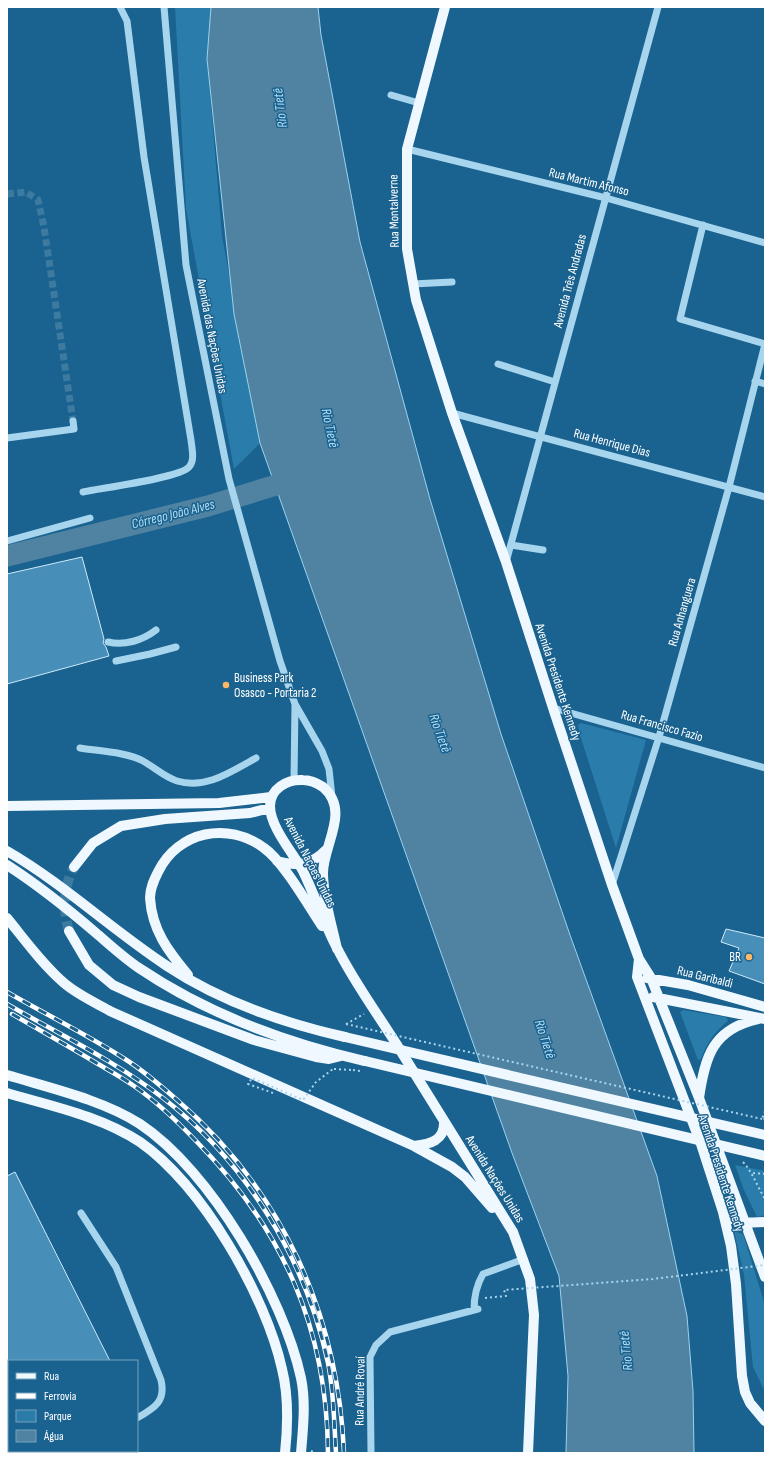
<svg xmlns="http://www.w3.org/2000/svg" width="772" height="1460" viewBox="0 0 772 1460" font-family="'Sofia Sans Condensed',sans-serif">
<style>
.green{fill:#2a7cab}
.water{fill:#5083a1;stroke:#9bd2f0}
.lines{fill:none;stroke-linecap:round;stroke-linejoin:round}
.river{stroke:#5083a1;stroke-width:21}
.building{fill:#478eb8;stroke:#ceeafa}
.minor-tunnel{stroke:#3c7aa0;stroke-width:7;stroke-dasharray:7 3.5;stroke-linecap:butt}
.major-tunnel{stroke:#3c7aa0;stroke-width:10;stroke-dasharray:10 5;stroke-linecap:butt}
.path{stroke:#a8d5ee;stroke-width:2;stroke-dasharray:2 3;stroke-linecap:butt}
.minor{stroke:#a8d5ee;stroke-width:7}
.major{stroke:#eff8ff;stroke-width:10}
.rail-casing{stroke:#fff;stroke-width:4.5}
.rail{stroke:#1a628f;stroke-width:3;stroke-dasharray:9;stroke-linecap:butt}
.path-bridge{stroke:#a8d5ee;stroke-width:2;stroke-dasharray:2 3;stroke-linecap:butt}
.major-bridge{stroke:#eff8ff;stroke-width:10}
.poi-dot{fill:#ffb665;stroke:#1a628f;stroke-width:1.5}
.labels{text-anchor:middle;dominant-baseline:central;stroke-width:3;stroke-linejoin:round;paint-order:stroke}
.street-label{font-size:13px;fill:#fff;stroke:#1a628f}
.poi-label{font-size:13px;fill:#fff;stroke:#1a628f;text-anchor:start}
.water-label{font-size:14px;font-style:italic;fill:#b4def5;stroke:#1a628f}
</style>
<rect width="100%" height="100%" fill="#1a628f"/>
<path class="green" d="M175,7H213L207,59L222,236L260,443L234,469L186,209Z
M581,723L646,740L616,848L580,735L578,725Z
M683,1010L726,1017L728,1021C715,1031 707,1043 701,1059L698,1060L680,1012Z
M735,1165L765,1171V1215L757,1217L744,1190Z
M734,1231L743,1234L765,1305V1392L753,1367L744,1275Z"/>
<path class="water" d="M211,7H318L321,35L360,242L430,499L501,734L570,935L657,1176L687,1316L693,1391L694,1453H566L568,1376L559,1276L512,1153L260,443L234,314L207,59Z"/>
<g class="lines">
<path class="river" d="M7,556L208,506L302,477"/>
</g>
<path class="building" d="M82,557L104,639L103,643L106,647L109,656L7,684V574Z
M726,929L765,938V984L729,971L739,948L721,942Z
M15,1172L110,1361H7V1176Z"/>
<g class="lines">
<path class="minor-tunnel" d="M7,194L26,192L38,200L44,227L73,421"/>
<path class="major-tunnel" d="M69,931C63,910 63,887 74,867"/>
<path class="path" d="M346,1024L364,1014
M334,1069L352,1070
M765,1111L762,1119H765
M743,1162C753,1173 757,1186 765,1199
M753,1173L765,1174
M311,1451L316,1453"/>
<path class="minor" d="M164,7L186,265L229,479L280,661L295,704L322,751L329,769L332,797
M391,95L419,103
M407,149L606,198L765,243
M703,225L680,319L765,344
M413,284L452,282
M498,364L555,382
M755,381L765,384
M452,413L765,497
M7,438L74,429L73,421
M83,492C101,488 180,478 189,467C195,461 192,449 191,440L144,157L127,21L120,7
M7,541L90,518
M511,545L543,550
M506,562L658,7
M108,642C125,646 143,640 156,630
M116,661L150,654L176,647
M553,708L765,768
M80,748C98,751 126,752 143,761C154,767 164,777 177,781C206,790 232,771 256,758
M294,781L295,704
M612,885L659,737L729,487L765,344
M81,1213L116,1267L161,1380C166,1401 155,1408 137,1418
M474,1310C474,1296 476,1286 483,1274L524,1259
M68,1453L72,1451
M371,1453L370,1357L376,1345L390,1332L478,1309"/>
<path class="major" d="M445,7L407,149V249L416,300L452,413L506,562L555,714L612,885L639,959L651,978L699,1098L765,1277
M7,806L219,803L271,797
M7,851C64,884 112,930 167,966C220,1001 283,1023 345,1037
M277,861C296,867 312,865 326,850
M7,865C38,885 68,909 96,933C110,945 124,958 139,968C206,1013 286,1043 365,1061
M74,867L93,843L121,826L165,819L250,813L270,808
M7,918C25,940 42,964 64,983C78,995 96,1003 112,1012L414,1146L452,1167L465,1177L492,1208
M69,931L89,965L113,985L139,997L254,1040L316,1057L329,1059L341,1056
M337,949C332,925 323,898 323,873C323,845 351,811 323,787C317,783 311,780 303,780C287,779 270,789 270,806C270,827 293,853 303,871C315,896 324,923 337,948C354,982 377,1013 397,1045C436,1107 474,1170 513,1232L530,1279L534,1315L528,1453
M639,959L637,977L701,1144L723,1212L731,1246L736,1284L742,1376L745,1392L750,1403L765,1421
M188,975C168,951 152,930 150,898C150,888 154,880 158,872C178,831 228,821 264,848C283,861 308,905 322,926
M647,978L688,985L765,1007
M653,997L765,1019
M7,1075C50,1088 103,1100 140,1124C211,1171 283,1296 301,1378C306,1402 303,1429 301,1453
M7,1093C51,1106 101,1116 140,1142C202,1185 266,1296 282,1369C289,1397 288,1425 285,1453
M699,1098C705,1056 713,1029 758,1019
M414,1146C430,1144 445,1141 444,1121
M723,1212C735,1224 749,1223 765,1222"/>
<defs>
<path id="rail" d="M7,992C47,1015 90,1036 128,1061C145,1072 161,1086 176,1099C282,1190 338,1314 344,1453
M7,1004C59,1034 115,1061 163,1098C246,1162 306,1260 328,1363C334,1392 334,1423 336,1453
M12,1014C41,1031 70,1047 98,1064C110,1071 123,1078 134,1086C157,1102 178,1122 197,1142C284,1231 327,1329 328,1453"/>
</defs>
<use href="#rail" class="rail-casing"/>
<use href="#rail" class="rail"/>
<path class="path-bridge" d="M346,1024L762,1119
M353,1070L360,1071
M273,1093L248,1084L252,1078L303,1100L316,1082L333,1069
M485,1298L506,1296L504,1290L653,1279L765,1265"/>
<path class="major-bridge" d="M345,1037L765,1135
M365,1061L765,1156"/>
</g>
<g class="poi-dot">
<circle cx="226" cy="685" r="4"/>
<circle cx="749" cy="957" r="4"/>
</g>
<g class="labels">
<g class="street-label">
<text transform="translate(589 182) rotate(14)">Rua Martim Afonso</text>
<text transform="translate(394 211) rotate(-91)">Rua Montalverne</text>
<text transform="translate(570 281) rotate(-75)">Avenida Três Andradas</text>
<text transform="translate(212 336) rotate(79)">Avenida das Nações Unidas</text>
<text transform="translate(612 443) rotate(15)">Rua Henrique Dias</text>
<text transform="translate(682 612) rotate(-74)">Rua Anhanguera</text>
<text transform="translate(558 682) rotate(72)">Avenida Presidente Kennedy</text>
<text transform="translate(662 726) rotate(16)">Rua Francisco Fazio</text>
<text transform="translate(310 862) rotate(63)">Avenida Nações Unidas</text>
<text transform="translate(705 977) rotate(14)">Rua Garibaldi</text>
<text transform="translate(721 1173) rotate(72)">Avenida Presidente Kennedy</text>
<text transform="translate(495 1179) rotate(58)">Avenida Nações Unidas</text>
<text transform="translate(360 1391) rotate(-89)">Rua André Rovaí</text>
</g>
<g class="poi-label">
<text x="234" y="678">Business Park<tspan x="234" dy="15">Osasco - Portaria 2</tspan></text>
<text x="741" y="957" text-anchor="end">BR</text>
</g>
<g class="water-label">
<text transform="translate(280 108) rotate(-97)">Rio Tietê</text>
<text transform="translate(330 428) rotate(78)">Rio Tietê</text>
<text transform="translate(173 514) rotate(-14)">Córrego João Alves</text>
<text transform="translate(440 733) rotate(70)">Rio Tietê</text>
<text transform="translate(545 1039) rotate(72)">Rio Tietê</text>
<text transform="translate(626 1351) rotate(-96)">Rio Tietê</text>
</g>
</g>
<rect width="772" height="1460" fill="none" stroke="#ffffff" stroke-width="16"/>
<rect x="8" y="1360" width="130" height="92" fill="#1a628f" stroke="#76a1bc"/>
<rect x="16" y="1373" width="20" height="6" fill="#eff8ff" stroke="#76a1bc"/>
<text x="44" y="1380" font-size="12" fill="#ffffff">Rua</text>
<rect x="16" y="1393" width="20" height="6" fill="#ffffff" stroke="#76a1bc"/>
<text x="44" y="1400" font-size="12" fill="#ffffff">Ferrovia</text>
<rect x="16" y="1410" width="20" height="12" fill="#2a7cab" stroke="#76a1bc"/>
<text x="44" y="1420" font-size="12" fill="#ffffff">Parque</text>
<rect x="16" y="1430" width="20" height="12" fill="#5083a1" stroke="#76a1bc"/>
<text x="44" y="1440" font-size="12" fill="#ffffff">Água</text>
</svg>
